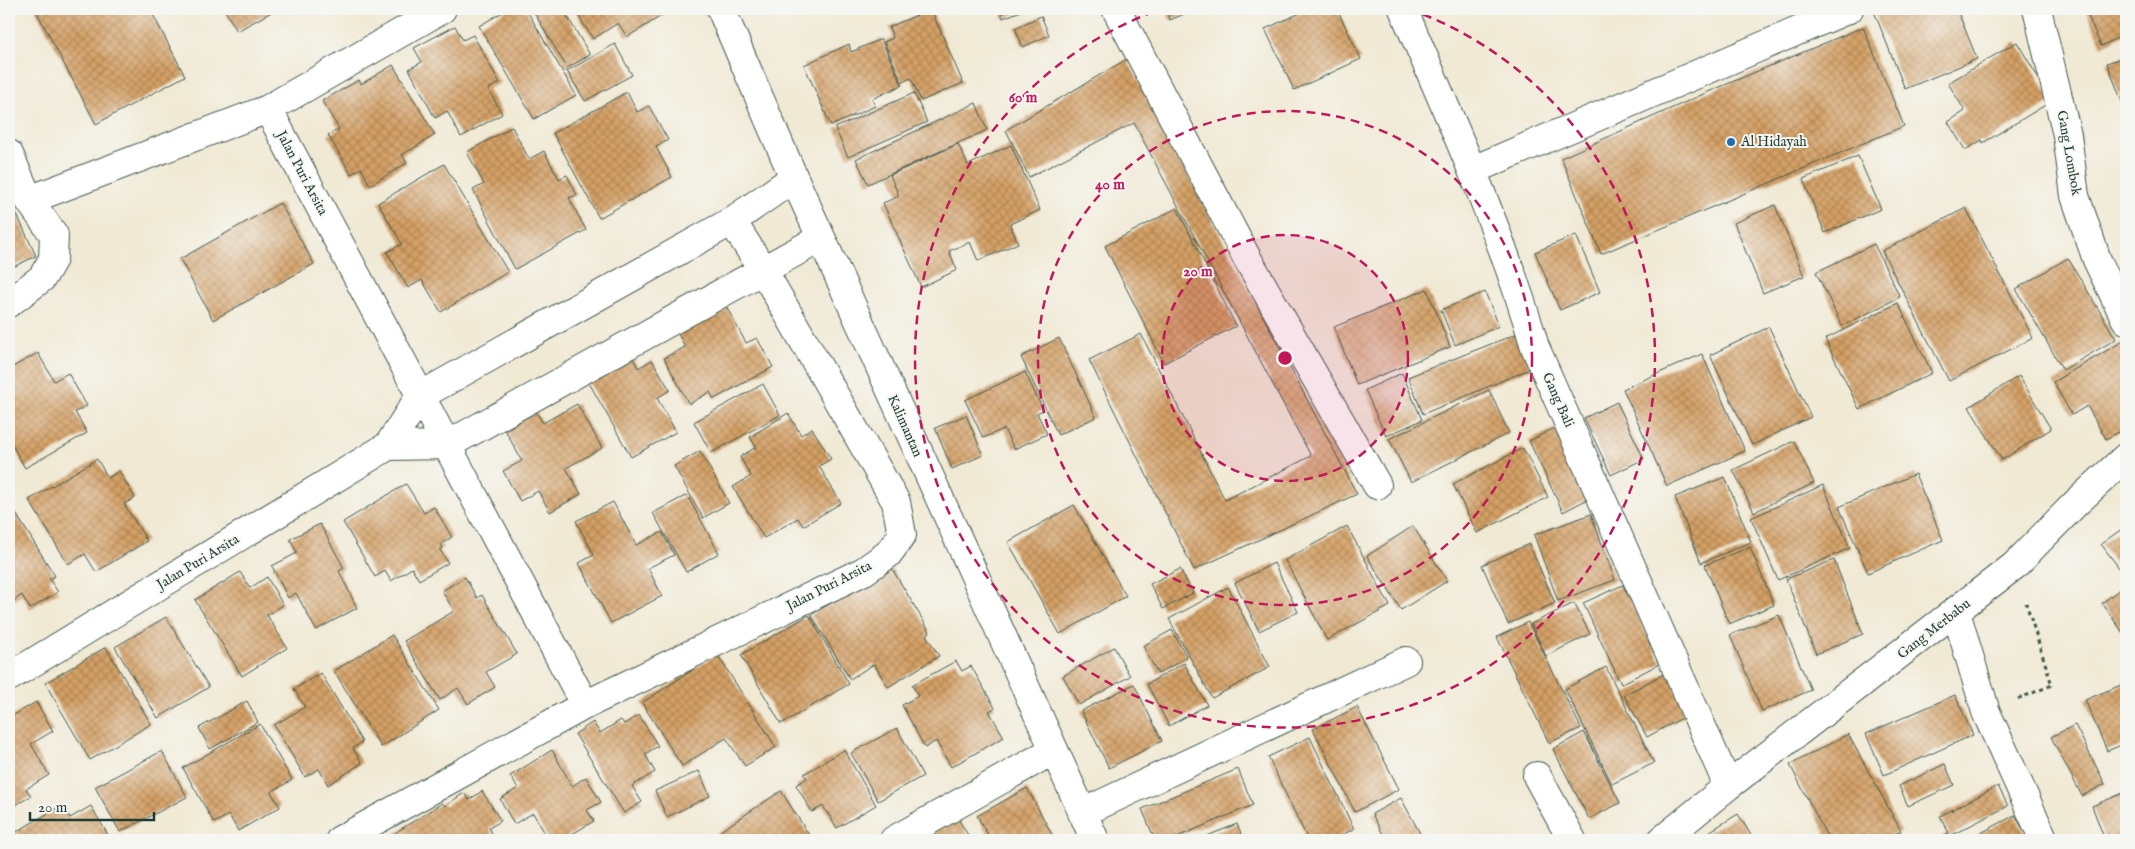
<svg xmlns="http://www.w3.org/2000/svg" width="2135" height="849" viewBox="0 0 2135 849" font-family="'IM FELL English',serif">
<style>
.building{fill:url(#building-cross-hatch)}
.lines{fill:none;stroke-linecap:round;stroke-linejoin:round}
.minor-casing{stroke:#3e574c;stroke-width:30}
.path{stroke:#3e574c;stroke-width:3;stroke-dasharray:4 4;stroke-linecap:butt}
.minor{stroke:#fff;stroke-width:28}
.ring{fill:none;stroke:#c2185b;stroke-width:2.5;stroke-dasharray:9 6}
.poi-dot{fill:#1f6fb2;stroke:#f6f6f2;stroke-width:2}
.labels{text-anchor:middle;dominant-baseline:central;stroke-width:4;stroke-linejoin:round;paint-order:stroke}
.poi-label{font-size:14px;fill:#1f3d34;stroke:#f6f6f2;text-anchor:start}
.street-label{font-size:14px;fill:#1f3d34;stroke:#f6f6f2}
.centre{fill:#c2185b;stroke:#f6f6f2;stroke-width:2.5}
.ring-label{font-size:15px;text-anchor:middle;font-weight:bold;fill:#c2185b;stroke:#f6f6f2;stroke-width:4;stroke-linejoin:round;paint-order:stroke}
</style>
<defs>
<pattern id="building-cross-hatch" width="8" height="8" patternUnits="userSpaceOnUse" patternTransform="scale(1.25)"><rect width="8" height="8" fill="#d5a065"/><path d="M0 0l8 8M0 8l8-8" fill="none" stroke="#ac8454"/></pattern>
</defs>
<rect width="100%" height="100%" fill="#f6f6f2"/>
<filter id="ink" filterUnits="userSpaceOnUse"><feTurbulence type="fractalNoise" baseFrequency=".02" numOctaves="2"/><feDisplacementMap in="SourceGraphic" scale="10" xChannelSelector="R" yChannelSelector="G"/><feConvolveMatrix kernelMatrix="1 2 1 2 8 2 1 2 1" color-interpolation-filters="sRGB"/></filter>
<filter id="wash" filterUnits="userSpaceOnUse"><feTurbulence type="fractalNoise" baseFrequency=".0096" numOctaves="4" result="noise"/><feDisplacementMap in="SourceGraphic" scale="20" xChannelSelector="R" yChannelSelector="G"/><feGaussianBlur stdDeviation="1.12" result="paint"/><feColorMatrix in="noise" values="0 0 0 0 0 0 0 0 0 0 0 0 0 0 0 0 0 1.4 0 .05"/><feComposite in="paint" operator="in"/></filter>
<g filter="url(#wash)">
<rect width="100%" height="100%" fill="#f0e9d4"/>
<g id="blocks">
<path class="building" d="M35,9H150L185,76L96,124Z
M224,9H277L237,31Z
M508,9H526L576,95L534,119L479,26Z
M532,9H563L590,55L567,68Z
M574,9H666L668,12L627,37L618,23L593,39Z
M931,9L963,83L921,101L911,78L902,82L884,42L893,38L889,27Z
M999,9H1026L1003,18Z
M1165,9H1196L1170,20Z
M1309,9H1337L1361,59L1294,90L1265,29Z
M1873,9H1957L1977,59L1905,89Z
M2085,9H2126V34L2101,46Z
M1041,16L1049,35L1023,47L1015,28Z
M455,26L463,40L473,35L500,83L488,89L502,114L461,137L447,111L435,118L409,69L422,62L414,48Z
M1863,27L1904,126L1601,254L1561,158L1708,92Z
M881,39L902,85L872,99L875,106L831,126L804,65L849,44L851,52Z
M2017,42L2052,101L1983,143L1982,140L1965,150L1948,122L1965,111L1948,83Z
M615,44L632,75L585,101L567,71Z
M2126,56V112L2107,63Z
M1127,59L1357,494L1194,570L1089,360L1141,334L1225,500L1311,456L1134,123L1029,177L1006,130Z
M393,65L435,135L402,155L407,163L370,185L361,168L351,174L328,135L339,129L322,101L359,80L361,84Z
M627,92L637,112L649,106L668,140L656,147L672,177L599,218L553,133Z
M914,93L927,122L848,157L835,128Z
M976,103L987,130L868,184L856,159Z
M512,127L529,159L544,151L559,179L567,175L577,195L569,198L586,230L515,269L473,190L484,184L467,152Z
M958,144L968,165L1011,145L1040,210L1010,224L1018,243L978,261L970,242L949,251L957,270L921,287L883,203L899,196L890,175Z
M1858,156L1881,209L1825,233L1803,179Z
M444,164L508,272L441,312L422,280L408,288L387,252L402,244L378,203Z
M9,197L36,256L9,269Z
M280,203L314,264L213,320L180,259Z
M1775,205L1804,276L1763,293L1734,223Z
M1177,208L1236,326L1164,363L1105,246Z
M1966,208L2033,338L1949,381L1882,251Z
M1576,235L1600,292L1560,310L1535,252Z
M1874,244L1900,297L1842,326L1816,272Z
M2068,258L2116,339L2063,370L2016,289Z
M1427,289L1450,347L1357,385L1334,327Z
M1485,292L1499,326L1455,345L1441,310Z
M1898,303L1932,373L1859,409L1825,339Z
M726,306L746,343L757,338L773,367L714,399L710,392L689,404L664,358L685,347L677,332Z
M1769,327L1811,417L1752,445L1710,355Z
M1521,332L1530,369L1423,414L1408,377Z
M1059,338L1096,417L1058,435L1021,357Z
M2125,340L2126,428L2106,439L2087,406L2072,415L2053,382Z
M38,353L54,381L68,373L87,406L75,412L87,433L25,468L11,443L9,444V369Z
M1702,354L1745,451L1667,486L1623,389Z
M632,356L638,368L652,360L670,390L657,398L676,432L631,457L588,381Z
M1025,372L1043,410L1037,413L1047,434L1014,449L1004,429L983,438L965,400Z
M1402,373L1422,420L1386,436L1365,390Z
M2019,376L2051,429L2002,460L1969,407Z
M763,384L780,415L711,453L694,422Z
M1489,390L1509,433L1411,482L1389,439Z
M1617,402L1644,459L1611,475L1584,418Z
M577,404L602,448L566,468L581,494L550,512L538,491L520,501L503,471L522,461L505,430L536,412L543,423Z
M788,413L801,435L812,428L831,459L819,466L841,503L803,526L798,518L764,538L733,487L751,476L740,457L756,447L750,437Z
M966,415L983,455L952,469L935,428Z
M1555,428L1590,498L1563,512L1529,441Z
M1794,441L1814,483L1754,512L1733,470Z
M1523,448L1548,497L1477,533L1453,484Z
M700,451L729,503L703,518L674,466Z
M97,459L108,478L119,471L135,498L124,504L147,541L96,572L85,554L68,564L29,500Z
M1915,474L1943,540L1868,573L1839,507Z
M1725,477L1751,542L1701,563L1675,497Z
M406,484L424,513L434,507L452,537L441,544L443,548L440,550L448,563L419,580L412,568L391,581L385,571L375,577L343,522Z
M1823,485L1850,548L1778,580L1751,518Z
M687,495L719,553L686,572L653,513Z
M613,502L636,545L662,532L674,555L648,568L662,596L611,623L579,563L594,555L576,521Z
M1074,505L1126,596L1060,634L1008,542Z
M13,509L55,576L49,579L58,592L30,609L22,595L9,604V511Z
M1591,514L1615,580L1558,601L1534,535Z
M320,524L344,568L339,571L357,608L316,630L296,593L288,598L272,566L297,553L290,539Z
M1347,526L1390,606L1327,640L1285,560Z
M1413,526L1447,581L1401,610L1367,556Z
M2126,526V577L2101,544Z
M1529,544L1555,603L1508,624L1482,565Z
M1750,547L1774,605L1729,624L1705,565Z
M1834,560L1863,634L1816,654L1786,579Z
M1274,563L1298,612L1259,631L1235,583Z
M891,567L930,632L926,635L939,656L888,687L874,664L850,679L811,615Z
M1180,569L1193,593L1163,609L1150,584Z
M240,572L250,588L267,577L283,605L267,615L287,648L242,676L195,600Z
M465,577L477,598L482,595L517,654L486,672L495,687L468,704L458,688L440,700L404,641L454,611L442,591Z
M2126,584V637L2102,603Z
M1623,585L1661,663L1621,684L1583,603Z
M1228,587L1270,667L1212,698L1169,619Z
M1574,603L1590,634L1546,656L1531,624Z
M809,615L849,684L781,724L741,655Z
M1779,615L1811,690L1762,711L1730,635Z
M166,617L209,687L158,718L115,647Z
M1528,622L1581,728L1549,743L1497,637Z
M1172,630L1187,657L1158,674L1143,646Z
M392,635L439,710L381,747L334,671Z
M106,647L151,724L90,760L45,683Z
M1114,647L1130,676L1079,705L1063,676Z
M717,654L776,747L745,766L726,738L682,766L642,703Z
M956,661L962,671L971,666L995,708L989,711L1004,737L951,767L936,741L925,748L902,705L918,696L912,685Z
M1184,663L1207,705L1169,726L1147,684Z
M1606,667L1654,763L1612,784L1565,689Z
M1669,671L1691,713L1647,737L1624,695Z
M321,673L362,742L353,748L362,763L328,785L319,769L305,777L274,725L305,707L294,689Z
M2126,683V743L2107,751L2085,700Z
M1134,684L1162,741L1109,768L1081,711Z
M1955,695L1973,735L1884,775L1866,734Z
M247,701L258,722L210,749L199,728Z
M36,702L53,731L31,744L49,775L26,789L31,796L9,809V718Z
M1357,707L1399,789L1355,812L1313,729Z
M639,715L658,746L645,754L655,772L632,786L642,802L624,813L575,734L593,722L600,733L621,720L624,724Z
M260,724L292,780L271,792L280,807L238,831L229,815L214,823L183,768Z
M2075,725L2105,784L2082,796L2051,737Z
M897,728L923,776L878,801L851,753Z
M1584,732L1620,803L1589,819L1553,749Z
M1848,734L1901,831L1883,840H1829L1790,765Z
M1310,737L1354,829L1331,840H1308L1268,757Z
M552,750L572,786L586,777L601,802L587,810L594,821L562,840H549L533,813L514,824L500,799L518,788L510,776Z
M844,750L876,805L837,828L823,806L812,812L796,785L807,778L804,774Z
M162,751L187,797L120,832L95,787Z
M1945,764L1954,785L1908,806L1899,786Z
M1238,769L1253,805L1170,840H1155L1142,809Z
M699,771L710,796L667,817L655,791Z
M1998,786L2008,806L1950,836L1952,840H1935L1949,833L1940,816Z
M1027,788L1055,840H991L977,816Z
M482,791L501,821L489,828L496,840H384L442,803L445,806L464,793L469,800Z
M781,791L811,838L808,840H707Z
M2126,792V840H2105L2092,806Z
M1401,798L1423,839L1422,840H1386L1372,814Z
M62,805L70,818L91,806L111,840H20L16,832Z
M954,812L971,840H920Z
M1738,814L1754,840H1696Z
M2015,815L2029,840H1968Z
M1237,824L1244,840H1197Z"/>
</g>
</g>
<g filter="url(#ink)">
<use href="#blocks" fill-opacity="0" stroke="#3e574c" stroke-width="1"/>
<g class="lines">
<defs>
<path id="minor" d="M721,9L794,178L1095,840
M1116,9L1247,258L1377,485
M1403,9C1451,120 1501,230 1535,347L1728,786
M2037,9L2067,135L2075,196L2097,260L2126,320
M268,109L442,9
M9,154L29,200
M1473,170L1849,9
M9,303L42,278L53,259L54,235L29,200L268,109L585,705
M388,446L447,445L821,238
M1956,612L1986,712L2044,840
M9,677L388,446L420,396L732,221L794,178
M1537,776L1572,840
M1082,813L1406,661
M340,840L585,705L864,571L888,554L902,535L896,502L763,270L732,221
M894,840L1054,750
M1662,840L1728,786L2014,566L2076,503L2126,457"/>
</defs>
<use href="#minor" class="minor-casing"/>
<path class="path" d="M2018,699L2052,685L2026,603"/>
<use href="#minor" class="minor"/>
</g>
</g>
<circle cx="1285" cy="358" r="123" fill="#c2185b" fill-opacity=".12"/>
<g class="ring">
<circle cx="1285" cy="358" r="123"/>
<circle cx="1285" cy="358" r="247"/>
<path d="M1409 9A370 370 0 1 1 1161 9"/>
</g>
<circle class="poi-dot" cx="1731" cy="142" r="5"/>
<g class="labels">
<g class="poi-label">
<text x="1741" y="142">Al Hidayah</text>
</g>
<g class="street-label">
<text transform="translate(2069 153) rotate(80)">Gang Lombok</text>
<text transform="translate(302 173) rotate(62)">Jalan Puri Arsita</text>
<text transform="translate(1558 400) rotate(66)">Gang Bali</text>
<text transform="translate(905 426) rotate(66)">Kalimantan</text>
<text transform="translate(198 562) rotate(-31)">Jalan Puri Arsita</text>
<text transform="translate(829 586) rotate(-27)">Jalan Puri Arsita</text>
<text transform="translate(1934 629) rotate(-38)">Gang Merbabu</text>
</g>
</g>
<circle cx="1285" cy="358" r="8" class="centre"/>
<g class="ring-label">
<text x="1023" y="102">60 m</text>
<text x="1110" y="189">40 m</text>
<text x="1198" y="276">20 m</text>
</g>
<rect width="2135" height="849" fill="none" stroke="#f6f6f2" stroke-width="30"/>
<path d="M30 812v8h124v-8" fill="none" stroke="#1f3d34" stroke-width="2.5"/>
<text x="38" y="812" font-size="15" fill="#1f3d34" stroke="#f6f6f2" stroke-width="4" paint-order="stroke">20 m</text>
</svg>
